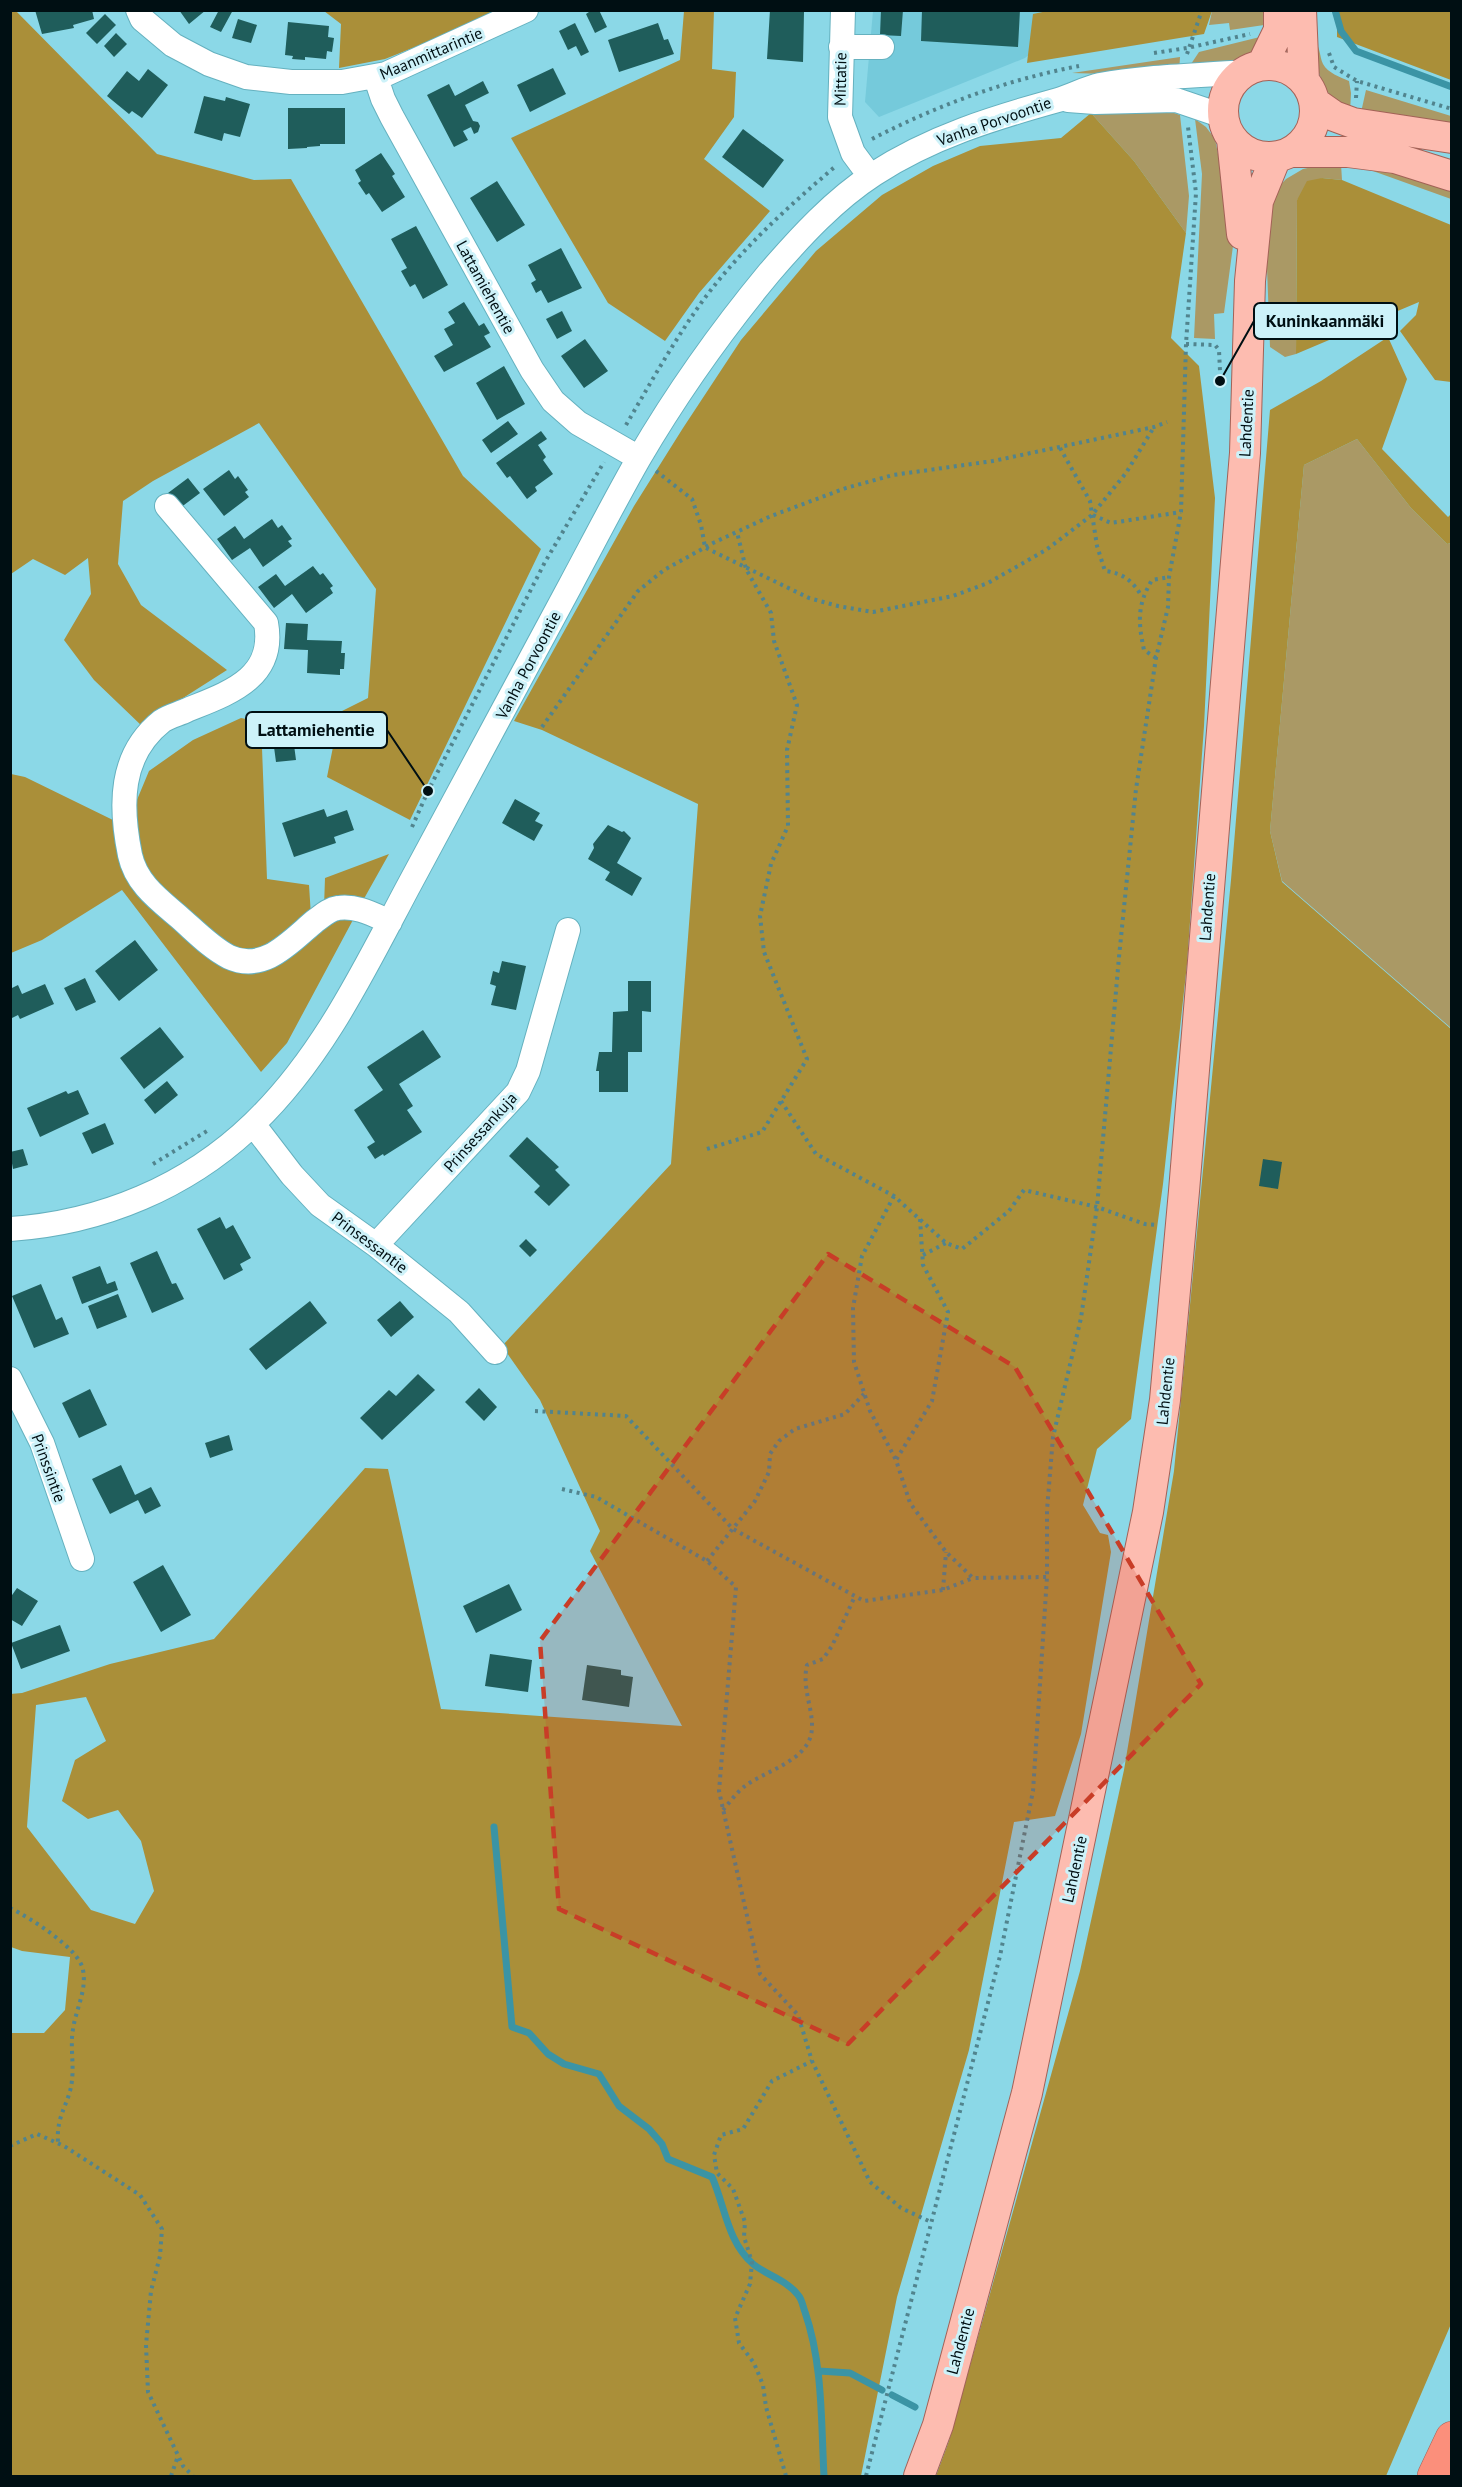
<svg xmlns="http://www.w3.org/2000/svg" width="1462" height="2487" font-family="'PT Sans',sans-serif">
<rect width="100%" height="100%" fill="#8bd8e7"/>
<path fill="#75cadb" d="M873 11H1082L1025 58 879 117 865 102Z"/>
<path fill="#aa9965" d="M1212 11H1270L1271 24 1230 30 1229 23 1209 25Z
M1264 36C1253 68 1219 63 1191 64L1199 52Z
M1313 41C1321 46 1319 56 1323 64 1328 73 1340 77 1349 81L1351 93 1350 113C1321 94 1318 74 1313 41Z
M1180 57 1179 72 1141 75 1072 73Z
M1366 90 1451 116V131L1360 117Z
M1162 109 1180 115 1189 196 1186 233 1134 161 1091 113Z
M1195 119 1206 127 1215 139 1232 225 1233 246 1224 313 1214 314 1215 339 1194 338 1202 174Z
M1326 164H1341L1342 180 1322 178 1297 200 1296 354 1285 357 1270 347 1265 216 1273 193 1286 179 1303 169Z
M1379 164 1451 188V199L1359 166Z
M1357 439 1411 508 1447 544 1451 543V1028L1282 881 1270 831 1304 465Z"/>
<path fill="#aa8f39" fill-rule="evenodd" d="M15 10 157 154 254 180 291 179 463 476 541 549 410 820 327 777 340 712 368 698 376 589 259 423 153 481 123 501 118 564 141 605 227 670 161 712 143 727 94 680 64 640 91 594 88 558 65 575 33 559 11 574 10 11Z
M1052 10H1212V11L1204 34 1027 63 1033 14Z
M324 11H505L385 59 339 68 341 24Z
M684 11H714L712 69 736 72 734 117 704 159 770 211 699 293 665 341 608 303 511 138 680 60Z
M1337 11H1451V80L1337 37Z
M1091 113 1134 161 1186 233 1171 338 1199 366 1215 498 1204 726 1187 964 1163 1184 1131 1419 1097 1449 1083 1505 1100 1533 1108 1535 1111 1552 1081 1734 1055 1816 1014 1822 969 2050 897 2297 861 2476H11V2033H44L65 2010 70 1957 22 1951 11 1947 10 1694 22 1693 110 1664 214 1639 365 1468 388 1469 441 1709 682 1726 590 1551 600 1531 540 1400 502 1346 671 1164 698 804 542 730 514 721 634 506 683 428 741 340 816 251 882 195 933 166 980 146 1061 138ZM86 1697 106 1741 75 1760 62 1801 88 1819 118 1810 141 1841 154 1891 135 1924 91 1910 27 1827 36 1705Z
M1322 178 1342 180 1451 225V382L1435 380 1400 331 1416 315 1419 302 1296 354 1297 200 1307 181Z
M1388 337 1407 379 1382 449 1448 517 1451 514V543L1447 544 1411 508 1357 439 1304 465 1270 831 1282 882 1451 1029V2324L1386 2476H936L949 2441 1080 1971 1124 1770 1174 1471 1231 880 1270 410 1321 381Z
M241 718 261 722 267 879 309 885 311 916 274 948 228 952 145 881 129 819 149 771 193 740Z
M11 774 25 777 115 821 134 883 218 962 260 972 337 913 354 918 287 1043 261 1072 122 890 42 940 11 953Z
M389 854 361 904 324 907 325 878Z"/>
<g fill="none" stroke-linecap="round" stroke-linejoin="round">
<path stroke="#3b94a5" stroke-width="7" d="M1335 10 1341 31 1356 51 1452 87
M494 1827 512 2027 529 2033 548 2054 564 2064 599 2074 619 2106 649 2129 662 2144 668 2159 712 2177C725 2206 727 2241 753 2264 766 2275 787 2280 798 2295 802 2299 803 2307 805 2312 823 2364 821 2422 824 2476
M819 2371 850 2373 882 2390
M892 2395 915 2407"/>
</g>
<path fill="#1f5d5b" d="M35 10H92L94 19 73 25 74 28 42 34Z
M179 10H206L189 24Z
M219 10H233L221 32 210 27Z
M592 10H599L607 27 595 33 586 14Z
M770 10 804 12 803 62 767 59Z
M881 10H903L901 36 880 35Z
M922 10H1020L1018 47 921 41Z
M105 14 116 25 97 44 86 33Z
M238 19 257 25 251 43 232 38Z
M288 22 329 26 328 37 334 38 332 52 327 51 326 59 305 57V60L292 59 293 56 285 55Z
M575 23 589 52 581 56 576 46 568 50 559 31Z
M658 23 664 40 668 39 674 54 619 72 608 40Z
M116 33 127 44 114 57 104 46Z
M553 68 566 94 530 112 517 85Z
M148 69 168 85 142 118 132 111 129 114 107 96 127 71 139 81Z
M483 81 489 93 465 105 473 121 478 122 480 126 478 132 474 134 471 127 463 131 468 140 454 147 427 95 449 84 455 96Z
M204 96 225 101 226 97 250 104 240 137 224 133 222 141 194 133Z
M288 108H345V144H320V146L307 147V148L288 149Z
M743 129 784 160 763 188 722 157Z
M381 153 395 174 392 176 405 197 382 212 369 193 366 195 358 183 361 181 355 170Z
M497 181 525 225 497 242 470 198Z
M416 226 448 285 423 299 415 284 410 287 401 271 407 268 391 239Z
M561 248 582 288 548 303 541 290 536 293 531 283 536 280 528 265Z
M464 302 479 326 484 323 490 333 484 336 491 347 444 372 434 356 453 345 444 329 455 323 448 312Z
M562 311 572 331 557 339 546 319Z
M585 339 608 371 584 388 561 356Z
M504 366 525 404 497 420 476 383Z
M508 421 518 434 491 453 482 440Z
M541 431 547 439 538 445 546 457 543 460 553 474 535 487 537 491 527 499 510 476 507 478 496 463Z
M229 470 235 479 238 476 248 490 245 492 249 497 224 516 203 489Z
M188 478 200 493 180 508 168 493Z
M272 519 278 528 282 525 292 539 288 541 292 546 263 567 250 548 232 560 217 539 235 526 244 539Z
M313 566 320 575 323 573 333 586 330 588 333 593 306 613 292 594 274 608 258 587 276 574 285 586Z
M286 623 308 624 307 640 342 641 341 653H345L344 669H340V675L307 673 308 650 284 649Z
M294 745 296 760 276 762 274 747Z
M515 799 540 813 535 821 543 825 534 841 502 823Z
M324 809 327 817 347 810 354 830 334 837 336 843 294 857 282 823Z
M608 825 622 832 624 831 631 838 617 863 642 878 632 896 605 880 610 872 588 859 594 848 593 844Z
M135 940 158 970 119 1001 95 971Z
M502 961 526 966 516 1010 491 1005 496 986 490 984 493 971 499 973Z
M85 978 96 1002 76 1011 64 988Z
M628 981H651V1012L642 1011V1052H628V1092H599V1071H596L599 1052H612L613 1012 628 1011Z
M45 984 54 1004 20 1019 18 1015 10 1019V989L18 985 22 994Z
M160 1027 184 1057 144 1089 120 1058Z
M423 1030 441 1057 399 1084 413 1106 407 1110 422 1132 384 1156 383 1154 375 1159 367 1147 375 1142 354 1110 383 1090 367 1067Z
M167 1081 178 1095 155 1114 144 1100Z
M78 1090 89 1114 40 1137 27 1108 66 1091 68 1094Z
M105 1123 114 1144 92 1154 82 1133Z
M527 1137 559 1167 555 1170 570 1185 549 1206 534 1192 540 1186 509 1156Z
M23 1149 28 1165 13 1169 10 1152Z
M1263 1159 1282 1162 1278 1189 1259 1186Z
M220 1217 226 1229 233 1225 251 1258 240 1264 243 1270 224 1280 197 1229Z
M526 1239 537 1250 530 1257 519 1246Z
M157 1251 172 1284 176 1283 184 1299 152 1313 130 1263Z
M100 1266 107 1284 115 1281 118 1290 82 1304 72 1277Z
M41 1284 56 1320 62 1317 69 1334 34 1348 12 1296Z
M118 1294 127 1317 97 1329 88 1306Z
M310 1301 327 1323 266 1370 249 1349Z
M400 1301 414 1317 391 1337 377 1320Z
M418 1374 435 1390 382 1440 360 1418 389 1390 396 1396Z
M479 1388 497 1407 484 1421 465 1402Z
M90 1389 107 1425 79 1438 62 1403Z
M229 1435 233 1450 210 1458 205 1443Z
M121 1465 135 1495 151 1487 161 1506 145 1514 138 1500 110 1514 92 1479Z
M163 1565 191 1615 161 1632 133 1582Z
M509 1584 522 1610 476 1633 463 1606Z
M17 1588 38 1601 22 1626 10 1619V1598Z
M60 1625 70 1651 21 1669 11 1643Z
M490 1654 532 1660 528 1692 485 1686Z
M587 1665 621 1670V1675L633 1677 629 1707 582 1700Z"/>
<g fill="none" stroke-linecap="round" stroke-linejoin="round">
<g stroke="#65b1bf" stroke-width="26">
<path id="minor" d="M138 10 142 19 173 45 209 64 246 77 291 82H342L386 74 526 10
M843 10 840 117 853 153 870 176
M841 47H882
M376 78 383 99 392 117 532 370 553 401 578 423 639 458
M1068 100 1095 102 1176 100 1223 116
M167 506 266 623C276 678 229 693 187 710 179 714 169 716 162 721 119 755 120 806 130 855 136 883 158 899 179 917 195 931 211 948 229 957 264 973 290 942 315 921 322 916 329 909 338 908 356 905 374 915 390 922
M253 1124 292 1175 320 1205 376 1245 459 1312 495 1352
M10 1229C101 1223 188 1187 254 1123 322 1058 364 970 407 889 462 788 516 687 570 586 593 543 615 500 639 458 677 393 721 331 769 273 800 237 834 200 874 174 931 137 993 118 1058 100 1072 96 1086 88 1100 85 1148 76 1197 76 1245 72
M376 1245 518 1092 528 1071 568 930
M10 1379 42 1443 82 1559"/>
</g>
<g stroke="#a36257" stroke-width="32">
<path id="major" d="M1301 10 1304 81
M1262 65 1279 30V10
M1223 111a46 46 0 1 1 92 0a46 46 0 1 1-92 0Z
M1314 102 1334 116 1353 123 1452 138
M1232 139 1242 234
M1291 152H1348L1395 158 1452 176
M919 2476 938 2425 1027 2093 1148 1512 1165 1400 1184 1191 1245 453 1250 281 1258 201 1276 157"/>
</g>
<g stroke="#a36257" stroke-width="34">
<path id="highway" d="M1434 2476 1452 2438"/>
</g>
<path stroke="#51848e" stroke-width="4" stroke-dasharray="3 4.5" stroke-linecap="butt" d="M1154 53 1187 48 1250 34
M1329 53 1334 67 1357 81 1452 109
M1187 54 1202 10
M1356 98 1357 81
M872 139C938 105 1006 80 1079 66
M1186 344 1215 345 1219 350 1220 371
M626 425C651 382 675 339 704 299 742 248 789 206 837 165
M1060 448 1090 501 1097 546 1105 571C1123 573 1133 581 1142 597
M656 471 692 499 701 525 705 547
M1093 515 1111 523 1181 512
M706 548 809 598 838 606 873 612 953 596 988 583 1046 550 1092 515 1126 473 1154 427
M1156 658 1144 650C1138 622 1137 605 1152 580L1169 577
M542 727 638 591 664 570 713 543 771 516 846 488 893 475 993 461 1154 427 1167 422
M412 827 428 791 545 562 604 462
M781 1101 816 1154 894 1196 946 1243 962 1249 1009 1211 1024 1190 1097 1207 1145 1224 1157 1225
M707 1149 762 1132 807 1059 764 952 760 916 771 864 788 826 787 750 797 705 774 641 771 613 746 569 737 532
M153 1164 207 1131
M894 1196 862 1256 853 1308 854 1362 870 1411 896 1460
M920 1219 923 1265 948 1312 932 1401 896 1460 910 1503 946 1552 973 1578 1047 1577
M923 1255 946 1243
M535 1411 626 1416 733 1529 864 1601 943 1590 973 1578
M562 1489 596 1497 707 1561 736 1587 719 1791 760 1974 798 2015 812 2061 870 2182 901 2208 931 2222
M707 1561 755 1501 769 1472 770 1454 779 1441 795 1429 845 1414 864 1394
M943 1590 946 1552
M723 1810C730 1802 737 1792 745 1786 765 1771 804 1762 811 1735 816 1714 801 1690 807 1665L823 1659 832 1646 855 1596
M10 1908C29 1917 80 1949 83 1970 87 1990 76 2009 73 2029 70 2046 74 2063 72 2080 70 2103 56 2114 58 2142L60 2144
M10 2146 37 2134 64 2146 140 2195 162 2229 160 2256 151 2291 146 2345 148 2392 183 2466 193 2476
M171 2476 178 2456
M786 2476 766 2407 763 2385 754 2363 739 2343 735 2318 750 2284 752 2262 744 2237 745 2222 733 2189 717 2173 714 2155 721 2135 743 2129 772 2081 812 2061
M866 2476 1000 1956 1033 1791 1047 1577V1510L1053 1437 1081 1318 1097 1207 1119 957 1136 789 1156 658 1168 607 1169 577 1181 512 1186 344 1196 193 1188 127"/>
<use href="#minor" stroke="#fff" stroke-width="24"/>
<use href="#major" stroke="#fdbcb0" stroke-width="30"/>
<use href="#highway" stroke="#fb8f7b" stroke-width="33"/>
</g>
<path fill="#c83d27" fill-opacity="0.2" stroke="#c83d27" stroke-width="4.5" stroke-dasharray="12 8" stroke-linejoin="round" d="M828 1254 1015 1367 1201 1684 848 2044 559 1909 540 1641Z"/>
<g text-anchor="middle" stroke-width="6" stroke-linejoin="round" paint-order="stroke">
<g font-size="16" fill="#000f13" stroke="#cdf2f9">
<text transform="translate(431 53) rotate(-23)" y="6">Maanmittarintie</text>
<text transform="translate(840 79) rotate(-89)" y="6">Mittatie</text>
<text transform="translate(994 121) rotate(-19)" y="6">Vanha Porvoontie</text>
<text transform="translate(486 287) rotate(61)" y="6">Lattamiehentie</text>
<text transform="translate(1246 423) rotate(-87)" y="6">Lahdentie</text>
<text transform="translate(528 665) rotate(-62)" y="6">Vanha Porvoontie</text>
<text transform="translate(1207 907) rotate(-86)" y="6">Lahdentie</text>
<text transform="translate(480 1132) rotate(-48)" y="6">Prinsessankuja</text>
<text transform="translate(370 1242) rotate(37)" y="6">Prinsessantie</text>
<text transform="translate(1165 1391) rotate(-84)" y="6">Lahdentie</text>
<text transform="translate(49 1468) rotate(70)" y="6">Prinssintie</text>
<text transform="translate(1074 1869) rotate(-78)" y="6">Lahdentie</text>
<text transform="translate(960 2341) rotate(-75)" y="6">Lahdentie</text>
</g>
</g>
<path fill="none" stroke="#000f13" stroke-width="2" d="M1220 381L1254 321M428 791L387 730"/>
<g fill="#000f13" stroke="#cdf2f9" stroke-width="2">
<circle cx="1220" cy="381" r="6"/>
<circle cx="428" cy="791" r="6"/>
</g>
<g fill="#cdf2f9" stroke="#000f13" stroke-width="2">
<rect x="1254" y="303" width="143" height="36" rx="6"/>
<rect x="246" y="712" width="141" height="36" rx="6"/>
</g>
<g font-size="18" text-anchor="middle" font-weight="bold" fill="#000f13">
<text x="1325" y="327">Kuninkaanmäki</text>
<text x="316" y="736">Lattamiehentie</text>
</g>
<rect width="1462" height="2487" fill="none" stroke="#000f13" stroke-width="24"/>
</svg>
